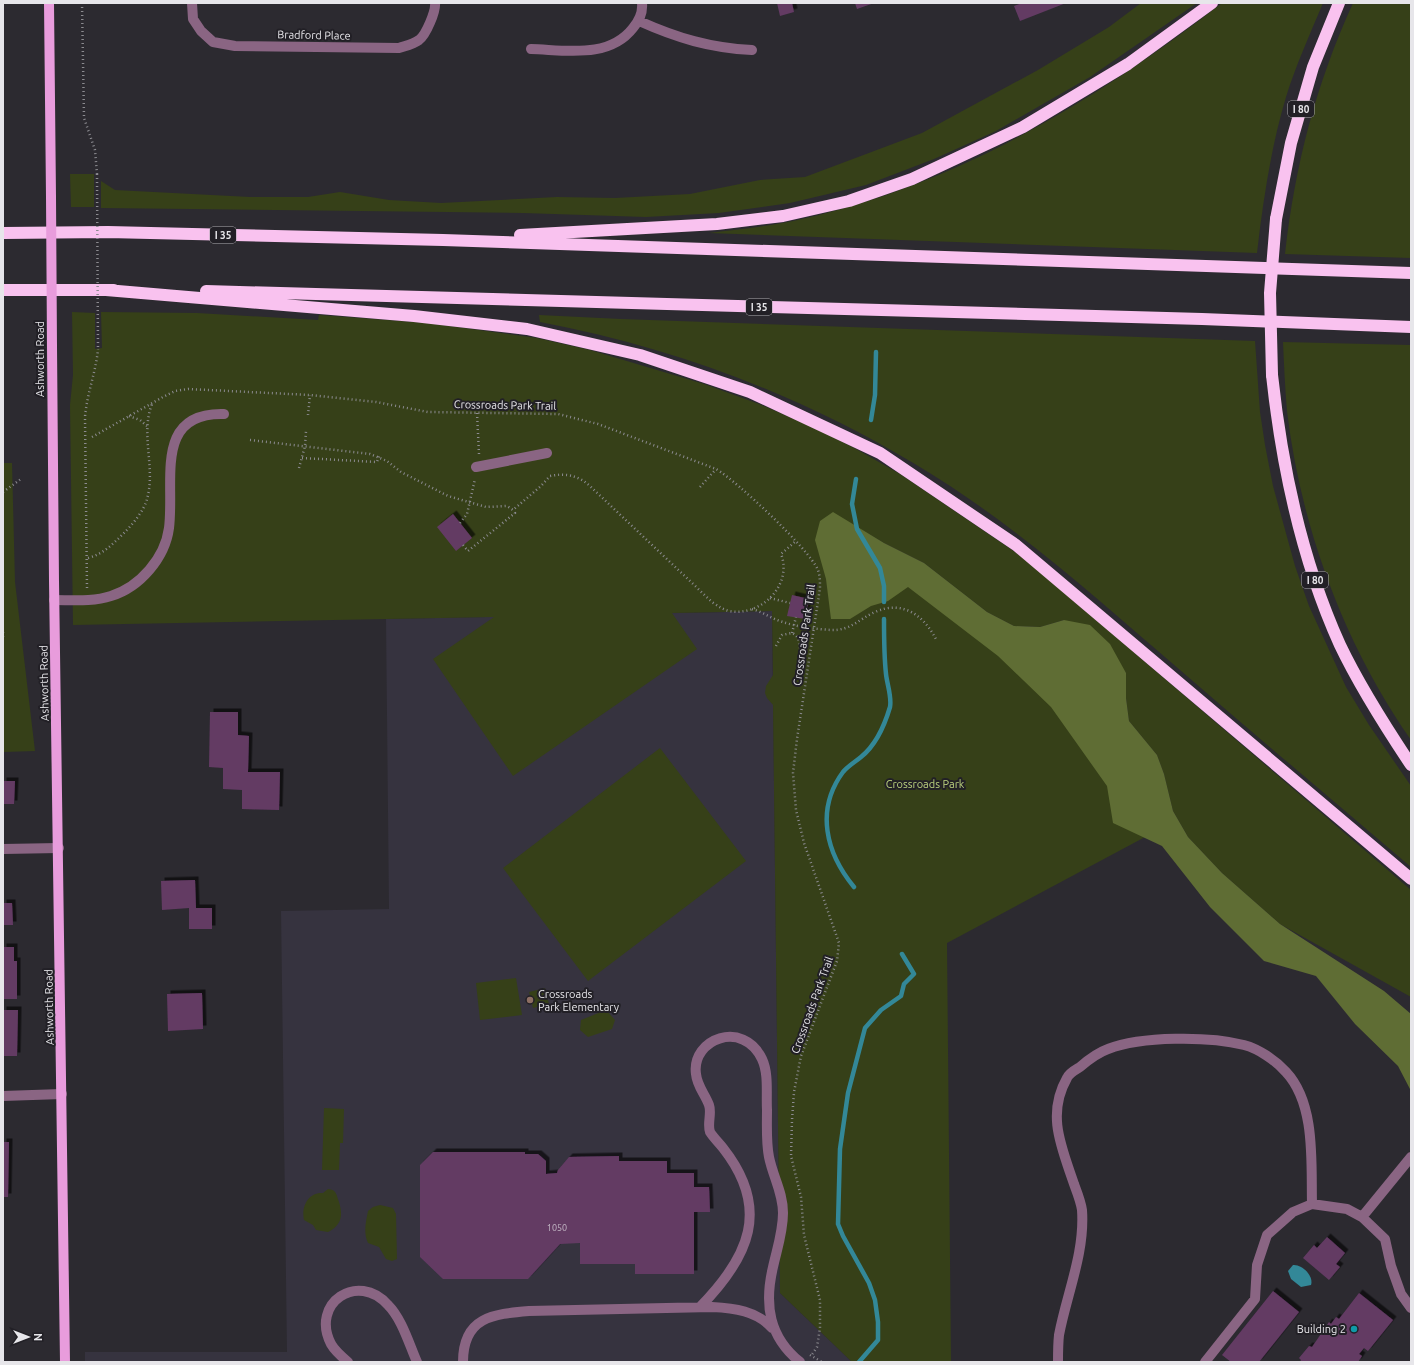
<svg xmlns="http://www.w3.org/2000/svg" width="1414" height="1365" font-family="Ubuntu,sans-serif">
<defs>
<filter id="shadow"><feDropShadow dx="3.5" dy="-3.5" stdDeviation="0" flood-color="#0009"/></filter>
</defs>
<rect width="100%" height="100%" fill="#2c2a30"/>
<path fill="#36333f" d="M772 611 780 1293 852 1362H85V1352H287L281 911 389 909 386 619Z"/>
<path fill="#364018" d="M1141 3H1197L1090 77 996 131 934 159 866 185 790 203 719 213 646 217 523 213 101 208V181L115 190 250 197H308L340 192 389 200 441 203 557 197 615 198 690 194 760 180 805 177 922 133 1038 70 1109 27Z
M1222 3H1323C1310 34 1296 65 1286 97 1271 147 1263 201 1257 253L709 233C740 229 772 226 802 219 958 184 1097 100 1222 3Z
M1353 3H1411V258L1285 254C1295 165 1316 84 1353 3Z
M70 174H94V207H71Z
M72 312 95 313V349L102 348 101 312 197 313 318 320 319 315 427 323 537 338 590 350 704 384 759 404 815 428 856 449 900 474 1024 558 1411 890V997L1280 924 1222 873 1188 837 1173 811 1164 774 1157 755 1129 721 1126 698V673L1064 620 1040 627 1014 626 987 612 924 563 884 543 833 513 820 522 924 584 1083 728 1160 829 947 943 951 1362H852L780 1293 773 705 767 698 765 693 766 686 773 675 772 611 672 613 697 649 513 776 433 659 494 617 73 625 70 405 73 375Z
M539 315 621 319 1255 341 1260 412 1265 445 1273 486 1295 566 1309 606 1346 687 1369 725 1411 786V867C1334 801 1256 736 1180 670 1095 597 1011 521 915 464 796 393 675 348 540 322Z
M1283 342 1411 345V740C1344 644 1301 528 1287 411 1285 388 1284 365 1283 342Z
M3 463H12L15 582 35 751 3 752Z
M660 748 746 861 588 981 503 868Z
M516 978 522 1015 480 1020 476 983Z
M545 988 549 1004 533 1008 529 992Z
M606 1010 615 1020 612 1029 588 1037 580 1030 581 1020Z
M324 1108 344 1109 343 1143H340L339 1170H322Z
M328 1189C337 1190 336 1194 339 1202 343 1215 342 1225 328 1232L316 1230 313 1225 304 1220C301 1207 308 1192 323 1193Z
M380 1205 393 1208 396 1214 397 1259 392 1261 386 1259 379 1247 368 1243C363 1232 366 1222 368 1211L373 1207Z"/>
<path fill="#5f6d34" d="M833 512 884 543 924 563 987 612 1014 626 1040 627 1064 620 1090 625 1110 644 1126 673V698L1129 721 1157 755 1164 774 1173 811 1188 837 1222 873 1280 924 1384 991 1411 1014V1091L1398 1066 1355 1024 1316 976 1264 961 1210 907 1162 846 1113 823 1107 786 1051 707 998 656 908 587 888 601 871 606 850 619H831L826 579 815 540 820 521Z"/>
<path fill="#338898" d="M1293 1265C1302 1264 1314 1276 1311 1285L1301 1287 1291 1279 1288 1271Z"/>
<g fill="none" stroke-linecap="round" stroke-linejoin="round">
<path stroke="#338898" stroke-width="4.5" d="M871 420 875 395 876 352
M856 479 852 504 857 529 880 568 884 586V602
M854 887C826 853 815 810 843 772 848 766 855 762 861 757 876 745 885 724 890 707 892 697 887 684 886 674 884 656 884 637 884 619
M859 1362 878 1340V1322L875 1300 869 1283 843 1236 838 1224 840 1149 848 1093 865 1028 881 1010 901 996 904 984 914 974 902 954"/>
</g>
<path fill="#633a64" filter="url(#shadow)" d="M777 3H792L794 12 780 16Z
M855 3H874L857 9Z
M1022 3H1066L1020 21 1014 6Z
M453 514 472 538 456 551 437 527Z
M792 595 809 599 805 619 787 616Z
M210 712H238V735L249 736 248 772H280L279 810 242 809V790L223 789V768L209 767Z
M3 781H15L14 804H3Z
M195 880 196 908H212V929H189V908L162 910 161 881Z
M3 903H12L13 925H3Z
M3 947H14V961H17V999H3Z
M202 993 203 1029 168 1031 167 994Z
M3 1010H18L17 1056H3Z
M3 1142H9L8 1197H3Z
M433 1152H525V1154H538L546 1161V1174L557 1173 558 1170 569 1157 619 1156V1161H667V1173H694V1187H709L710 1212H694V1274H635V1264H580V1243L560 1244 528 1279H443L420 1257V1165Z
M1327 1237 1345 1253 1336 1264 1340 1267 1329 1280 1303 1258 1314 1245 1317 1248Z
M1273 1291 1299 1312 1259 1362H1231L1222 1355Z
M1359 1293 1393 1320 1368 1351 1364 1348 1359 1354 1362 1356 1358 1362H1300L1301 1360 1299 1358 1309 1346 1312 1347 1329 1322 1331 1324 1336 1317 1339 1319Z"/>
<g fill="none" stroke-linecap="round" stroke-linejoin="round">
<path stroke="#8c8b90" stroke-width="2.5" stroke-dasharray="1 3" stroke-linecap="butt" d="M82 3 84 118 95 150 97 174
M477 413 479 454
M308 415 310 395
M129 416 140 420 147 426
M92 437 163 397 175 391 188 389 310 395 376 402 428 412 558 414 598 424 716 469C737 481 809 549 818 570 820 576 820 582 820 588L797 739 793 773 796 810 804 843 839 943 837 961 801 1056 794 1092 792 1120 791 1156 801 1197 804 1235 820 1300V1328L817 1347 811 1356
M250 440 370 454 387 461 401 472 448 496 486 507 507 506 513 510 541 486 550 476C565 473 578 475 590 486L712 602C718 606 722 609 729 611 761 617 793 585 781 554L796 541
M302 458 377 462 379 456
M299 468 305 446 306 431
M700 487 716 469
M3 492 21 479
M460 523 467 514 475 479
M463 545 468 551 515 513 513 510
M88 558C103 554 112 545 123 534 132 525 144 511 147 499 156 468 140 435 152 404
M87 588 85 417C87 393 96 372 98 349
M770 598 790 603
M752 609C763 612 772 619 783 622 797 627 816 629 831 630 850 631 859 619 875 612 904 599 925 617 937 641
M3 632V638
M792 633 796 617
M776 646 782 635 792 633C799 636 800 643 800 650
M810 1355 822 1362"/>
<path stroke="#8a6583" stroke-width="10" d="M192 3 193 19 201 31 213 42 235 46 399 48C405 46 414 44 419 40 426 35 436 11 435 3
M639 21C677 38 710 48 752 50
M531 49C566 50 609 59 633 28 639 21 643 13 642 3
M476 467 547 453
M54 600C72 600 93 602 111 596 140 587 165 558 169 528 175 481 153 412 224 414
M3 849 59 848
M3 1096 62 1094
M1362 1217 1411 1157
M700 1307C749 1257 771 1209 723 1148 719 1143 713 1137 710 1132 707 1124 712 1113 709 1105 705 1094 697 1086 696 1074 691 1039 743 1019 762 1059 769 1074 766 1094 767 1110 767 1125 766 1142 769 1157 773 1177 783 1192 783 1213 783 1232 777 1249 773 1267 764 1305 769 1337 800 1362
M348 1362C342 1357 335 1351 331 1344 310 1303 358 1271 388 1305 402 1319 409 1344 417 1362
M463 1362C463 1317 493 1314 529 1311L712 1307C734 1308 757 1311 772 1328
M1058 1362C1058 1353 1058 1344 1059 1335 1067 1293 1085 1253 1082 1210 1081 1202 1077 1192 1074 1184 1062 1148 1046 1115 1067 1078 1069 1073 1075 1070 1080 1067 1088 1060 1097 1053 1108 1049 1141 1036 1209 1036 1244 1045 1259 1049 1275 1060 1286 1072 1316 1104 1311 1163 1312 1204
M1205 1362 1255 1299 1257 1265 1267 1235 1293 1212 1312 1204 1347 1209 1362 1217 1385 1239 1391 1266 1401 1294 1411 1308"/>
<path stroke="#e89cdc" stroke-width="10" d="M49 3 51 197
M52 346 54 581 65 1362"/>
<path stroke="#f9c2ef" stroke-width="12" d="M1276 219 1291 143 1313 67 1339 3
M3 233 108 232 443 240 1411 273
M520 235 717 224 783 216 849 201 912 179 1023 127 1128 64 1212 3
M3 290H114
M106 290 414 316 527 329 640 355 750 392 880 453 1016 545 1411 879
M206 291 1202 319 1411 327
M1272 375C1282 468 1301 559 1340 645 1360 687 1385 726 1411 765"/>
<path stroke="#8c8b90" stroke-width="2.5" stroke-dasharray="1 3" stroke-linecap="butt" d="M97 174 98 349"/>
<path stroke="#e89cdc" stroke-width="10" d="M51 197 52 346"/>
<path stroke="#f9c2ef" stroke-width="12" d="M1272 375 1270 293 1276 219"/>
</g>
<circle fill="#8d6e63" stroke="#222026" stroke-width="1.5" cx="530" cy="1000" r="4"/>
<circle fill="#0f9aa8" stroke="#222026" stroke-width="1.5" cx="1354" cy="1329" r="4"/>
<g text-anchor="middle" stroke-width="4" stroke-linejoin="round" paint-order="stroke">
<g font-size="9" fill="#c6bbc8">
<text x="557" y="1231">1050</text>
</g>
<g fill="#222026" stroke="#acabaf" stroke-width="1">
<rect x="1288" y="101" width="26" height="16" rx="3"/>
<rect x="210" y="227" width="26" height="16" rx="3"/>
<rect x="746" y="299" width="26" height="16" rx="3"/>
<rect x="1302" y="572" width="26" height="16" rx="3"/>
</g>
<g font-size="10" font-weight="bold" fill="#e7e6ea">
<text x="1301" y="113">I 80</text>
<text x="223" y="239">I 35</text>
<text x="759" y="311">I 35</text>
<text x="1315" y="584">I 80</text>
</g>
<g font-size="11" fill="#e7e6ea" stroke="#222026">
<text transform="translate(314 35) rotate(1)" y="4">Bradford Place</text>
<text transform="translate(40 359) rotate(-90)" y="4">Ashworth Road</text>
<text transform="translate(505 405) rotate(1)" y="4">Crossroads Park Trail</text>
<text transform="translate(804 635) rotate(-82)" y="4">Crossroads Park Trail</text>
<text transform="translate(44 683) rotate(-91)" y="4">Ashworth Road</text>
<text transform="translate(812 1005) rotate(-70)" y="4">Crossroads Park Trail</text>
<text transform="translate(49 1007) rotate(-91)" y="4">Ashworth Road</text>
</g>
<g font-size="11" fill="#bdd47f" stroke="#222026">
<text x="925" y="788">Crossroads Park</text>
</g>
<g font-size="11" fill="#e7e6ea" stroke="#222026" text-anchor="start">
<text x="538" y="998">Crossroads<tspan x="538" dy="13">Park Elementary</tspan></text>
<text x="1346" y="1333" text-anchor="end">Building 2</text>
</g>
</g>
<rect width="1414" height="1365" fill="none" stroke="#e7e6ea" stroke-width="8"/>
<g transform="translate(28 1337) rotate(90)" stroke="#222026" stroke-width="3" paint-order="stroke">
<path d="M0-3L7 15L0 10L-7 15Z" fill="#e7e6ea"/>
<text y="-6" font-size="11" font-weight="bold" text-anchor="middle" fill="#e7e6ea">N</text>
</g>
</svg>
